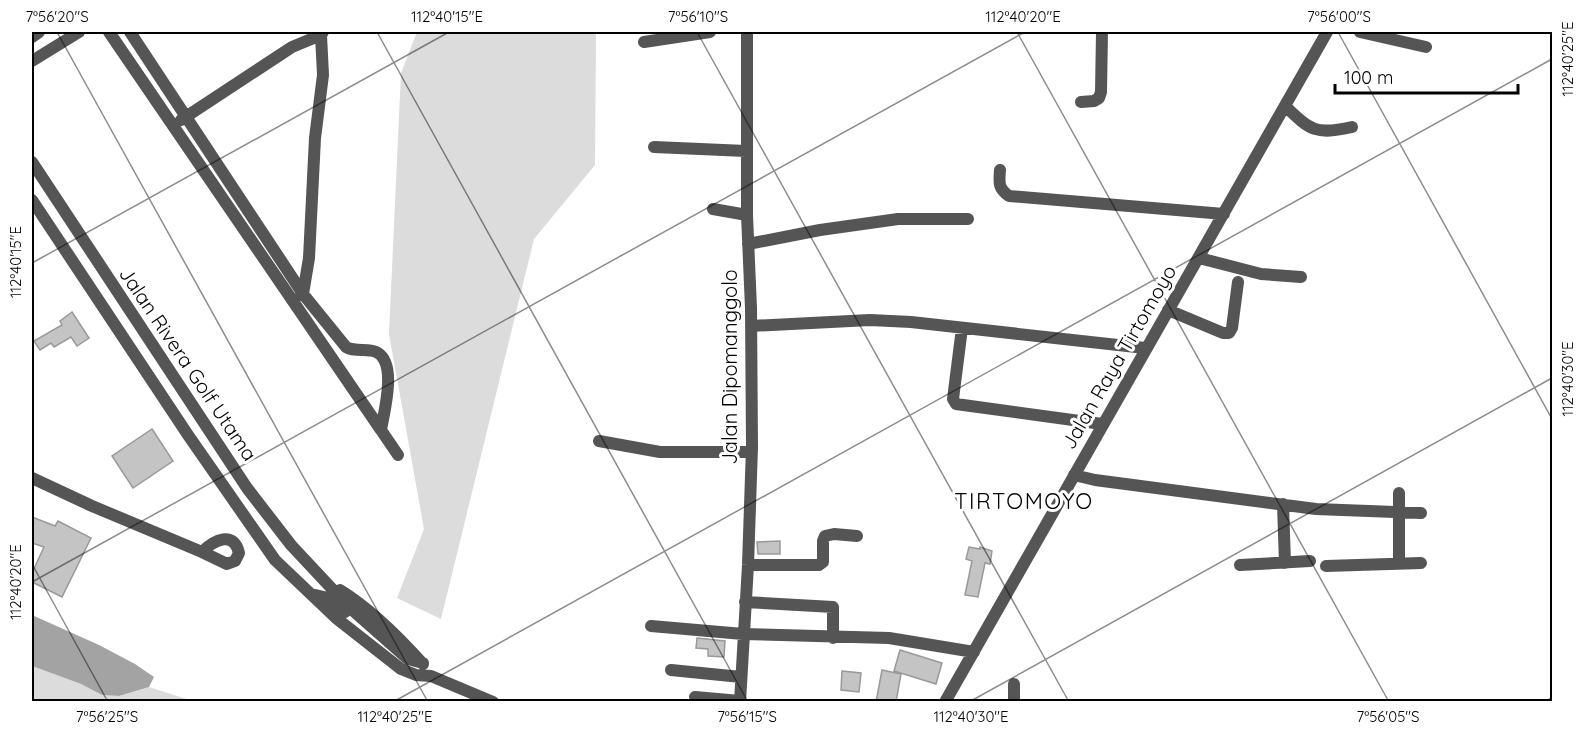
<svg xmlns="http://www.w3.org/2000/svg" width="1584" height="733" font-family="Quicksand,sans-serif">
<rect width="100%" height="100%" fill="#fff"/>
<path fill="#dcdcdc" d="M417 32H596L595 165 534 239 441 619 397 598 424 529 389 334 401 73Z
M32 666 81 684 102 695 119 696 149 687 193 701H32Z"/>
<path fill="#a3a3a3" d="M32 615 99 645 135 664 154 677 149 687 119 696 102 695 81 684 32 666Z"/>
<path fill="#c4c4c4" stroke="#999" stroke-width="1.5" d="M72 312 89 338 77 346 71 337 54 347 51 343 40 350 34 341 62 325 60 321Z
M152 429 173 461 133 488 112 456Z
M32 517 55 526 58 521 91 538 62 597 32 582V573L44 547 32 543Z
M780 541V554H758L757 542Z
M969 547 980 549V547L992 551 990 564 985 563 978 597 965 595 972 561 966 559Z
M697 638 725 641 724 657 708 656V649L696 648Z
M900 650 942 663 936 684 894 671Z
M882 670 901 674 896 702H876Z
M842 671 861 673 859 692 841 690Z"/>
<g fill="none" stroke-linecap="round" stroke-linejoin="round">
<path stroke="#555" stroke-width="12" d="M109 32 381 430
M130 32 303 294 346 347C356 353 369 347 378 353 397 365 384 412 381 430L398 455
M1360 32 1426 47
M32 37 39 32
M644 42 710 32
M32 61 79 32
M1081 102 1094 101 1099 98 1101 92 1102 32
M1285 106C1311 131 1316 135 1352 127
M181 120 292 47 321 35
M654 147 746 151
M32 162 247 488 291 545 349 607 408 659 423 663
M1000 170C999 183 998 188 1009 196L1224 214
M32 200 188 435 275 560 336 618 401 669 416 675 431 676 493 702
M713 209 747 215
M748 244 820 230 898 219H968
M1199 258 1261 274 1301 277
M301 295 303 294 309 258 315 138 323 75 321 35 323 32
M1168 310 1223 333H1229L1232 328 1238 282
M751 326 870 320 911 322 1145 348
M962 328 953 399 956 404 1102 424
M599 441 660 452H751
M1074 475 1095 480 1316 509 1421 513
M32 478 92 506 202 552 227 564 235 561 239 553C234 530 214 540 202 552
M1399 493V563
M1283 504 1285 563
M748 565H819L823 562V541L825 536 834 534 857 536
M1240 565 1310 561
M1326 566 1421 563
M340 590C371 609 398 636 423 664
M311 594 328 598 345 612
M745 602 833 607V638
M651 626 743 634 889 638 974 652
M671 670 741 677
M695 697 740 701
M740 702 748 565 752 447 751 308 747 215V32
M945 702C1071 477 1200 255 1327 32
M1014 702V684"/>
</g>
<path fill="none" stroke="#000" stroke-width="1.5" stroke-opacity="0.45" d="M57 32 428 702M377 32 748 702M697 32 1069 702M1017 32 1389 702M1338 32 1552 419M32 263 449 32M32 564 108 702M32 582 1025 32M393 702 1552 59M969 702 1552 378M1545 702 1552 697"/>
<g text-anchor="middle" stroke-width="6" stroke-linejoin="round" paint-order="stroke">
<g font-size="20" fill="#000" stroke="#fff">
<text transform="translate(1119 357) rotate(-60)" y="7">Jalan Raya Tirtomoyo</text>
<text transform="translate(188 364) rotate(56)" y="7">Jalan Rivera Golf Utama</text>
<text transform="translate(730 367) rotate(-90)" y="7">Jalan Dipomanggolo</text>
</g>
<g font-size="22" letter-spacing="1.5" fill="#000" stroke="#fff">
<text x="1024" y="509">TIRTOMOYO</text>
</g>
</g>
<rect width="1584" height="733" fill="none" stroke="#ffffff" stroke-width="66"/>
<path d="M1335 84v9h183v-9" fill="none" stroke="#000000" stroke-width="3"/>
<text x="1344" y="84" font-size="18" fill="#000000" stroke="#ffffff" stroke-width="4.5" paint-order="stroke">100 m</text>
<rect x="33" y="33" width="1518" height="667" fill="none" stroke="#000" stroke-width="2"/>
<g font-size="15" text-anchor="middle" fill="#000">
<text x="57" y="22">7°56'20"S</text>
<text x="447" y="22">112°40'15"E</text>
<text x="698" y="22">7°56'10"S</text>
<text x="1023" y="22">112°40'20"E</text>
<text x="1339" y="22">7°56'00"S</text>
<text transform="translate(1568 59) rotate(-90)" y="5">112°40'25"E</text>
<text transform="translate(16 262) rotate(-90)" y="5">112°40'15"E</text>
<text transform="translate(1568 379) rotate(-90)" y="5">112°40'30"E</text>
<text transform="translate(16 582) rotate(-90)" y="5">112°40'20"E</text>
<text x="107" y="722">7°56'25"S</text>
<text x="395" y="722">112°40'25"E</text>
<text x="747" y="722">7°56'15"S</text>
<text x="971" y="722">112°40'30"E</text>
<text x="1388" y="722">7°56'05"S</text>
</g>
</svg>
